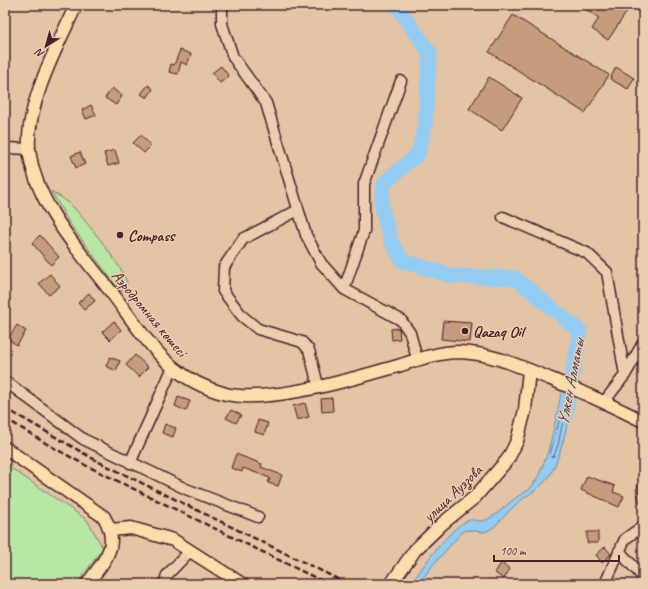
<svg xmlns="http://www.w3.org/2000/svg" width="648" height="589" font-family="Caveat,sans-serif">
<rect width="100%" height="100%" fill="#e3c4a4"/>
<filter id="ink" filterUnits="userSpaceOnUse"><feTurbulence type="fractalNoise" baseFrequency=".025" numOctaves="2"/><feDisplacementMap in="SourceGraphic" scale="8" xChannelSelector="R" yChannelSelector="G"/><feConvolveMatrix kernelMatrix="1 2 1 2 8 2 1 2 1" color-interpolation-filters="sRGB"/></filter>
<g filter="url(#ink)">
<path fill="#b7e6a5" stroke="#808268" d="M51 191C59 196 68 201 74 208 86 221 125 269 127 284L121 292 70 224Z
M5 464 87 520 103 548 77 584H5Z"/>
<path fill="#94cdf3" stroke="#7687a3" d="M561 394 573 397C568 420 561 461 547 479 538 491 524 496 514 506 505 514 498 526 487 531 479 534 473 528 463 531L431 567 419 584H411C423 567 447 531 465 522 471 518 476 521 482 521 495 519 507 503 517 497 521 494 526 492 530 489 548 467 555 422 561 394Z"/>
<g fill="none" stroke-linecap="round" stroke-linejoin="round">
<path stroke="#68657b" stroke-width="1" d="M563 414 564 416 558 445 554 456 551 457 550 454 561 415Z"/>
<path stroke="#94cdf3" stroke-width="15" d="M396 5 430 53 425 124 418 154 384 183 381 204 391 241 403 261 452 276 515 278 580 331 565 416"/>
</g>
<path fill="#c59c7c" stroke="#4a1f2b" d="M579 5H619L628 10 608 40 592 29 599 18Z
M513 15 609 75 585 113 489 52Z
M180 50 191 54 187 65 181 62 178 74 169 72 171 64 174 65Z
M221 66 229 76 220 83 212 73Z
M616 67 634 78 628 89 610 79Z
M489 77 522 98 502 130 469 109Z
M148 85 153 89 147 98 141 94Z
M112 88 122 96 116 105 105 98Z
M91 105 96 115 86 119 82 110Z
M141 135 151 146 144 153 133 143Z
M115 150 119 163 108 166 104 153Z
M80 152 85 164 76 168 71 156Z
M40 235 59 257 51 265 32 243Z
M50 274 60 286 49 295 39 283Z
M89 293 95 301 84 310 78 303Z
M114 321 121 330 110 340 102 332Z
M443 321 472 323 470 342 441 339Z
M17 325 26 331 17 345 8 339Z
M399 328 400 339 392 340 391 329Z
M135 355 148 367 139 377 126 365Z
M110 357 120 361 116 371 106 366Z
M178 397 190 401 186 411 175 406Z
M332 398 333 411 322 412 321 399Z
M305 403 309 417 297 420 293 406Z
M231 410 241 415 236 423 226 418Z
M258 420 268 423 264 435 255 432Z
M165 424 176 428 173 437 162 433Z
M236 454 262 464 261 467 282 475 278 486 268 483 270 478 243 468 242 472 231 468Z
M643 474V506H641L636 490Z
M587 476 615 486 613 492 624 496 619 507 581 490Z
M587 532H598V543H587Z
M605 547 611 554 602 563 596 555Z
M501 563 510 569 504 579 495 573Z"/>
<g fill="none" stroke-linecap="round" stroke-linejoin="round">
<g stroke="#4a1f2b" stroke-width="13">
<path id="minor" d="M222 5V24L233 57 266 103 306 235 321 263 344 289 401 320 410 333 417 359
M5 148 29 149
M298 210 243 239 224 267 223 291 242 316 258 329 302 342 309 350 318 385
M503 217 587 253 607 272 625 375
M344 289 364 231V184L401 81
M5 381 83 439 186 489 258 517
M604 402 625 375 643 343
M130 463 173 367
M619 551 643 577
M164 584 167 575 190 551
M605 584 625 539 643 526"/>
</g>
<g stroke="#4a1f2b" stroke-width="15">
<path id="major" d="M76 5C58 45 26 103 29 148 34 204 82 254 115 297 133 321 150 348 173 367 188 380 207 389 226 394 271 404 356 378 401 365 419 359 440 352 459 352 492 353 521 367 551 379 582 392 613 406 643 421
M5 448 104 517C121 546 104 561 87 584
M111 530 131 528 173 540 242 584
M391 584 415 550 443 523 475 497 508 459 517 441 525 410 529 370"/>
</g>
<use href="#minor" stroke="#e9ceb0" stroke-width="10"/>
<use href="#major" stroke="#faddab" stroke-width="12"/>
<path stroke="#4a1f2b" stroke-width="2.5" stroke-dasharray="6 3" stroke-linecap="butt" d="M5 408 99 462 348 584
M5 418 47 444 85 465 328 584"/>
</g>
</g>
<g fill="#4a1f2b" stroke="#e9ceb0" stroke-width="1.5">
<circle cx="120" cy="235" r="4"/>
<circle cx="465" cy="331" r="4"/>
</g>
<g text-anchor="middle" stroke-width="3" stroke-linejoin="round" paint-order="stroke">
<g font-size="16" font-weight="bold" fill="#4a1f2b" stroke="#e9ceb0" text-anchor="start">
<text x="128" y="241">Compass</text>
<text x="473" y="337">Qazaq Oil</text>
</g>
<g font-size="16" fill="#4a1f2b" stroke="#e9ceb0">
<text transform="translate(150 313) rotate(50)" y="6">Аэродромная көшесі</text>
<text transform="translate(452 493) rotate(-44)" y="6">улица Ауэзова</text>
</g>
<g font-size="17" font-style="italic" fill="#553949" stroke="#e9ceb0">
<text transform="translate(570 382) rotate(-79)" y="6">Үлкен Алматы</text>
</g>
</g>
<rect width="648" height="589" fill="none" stroke="#e9ceb0" stroke-width="20"/>
<rect x="10" y="10" width="628" height="569" fill="none" stroke="#4a1f2b" stroke-width="1.5" filter="url(#ink)"/>
<g transform="translate(46 46) rotate(217)" stroke="#e9ceb0" stroke-width="3" paint-order="stroke">
<path d="M0-3L7 15L0 10L-7 15Z" fill="#4a1f2b"/>
<text y="-6" font-size="11" font-weight="bold" text-anchor="middle" fill="#4a1f2b">N</text>
</g>
<path d="M494 555v6h125v-6" fill="none" stroke="#4a1f2b" stroke-width="2"/>
<text x="500" y="555" font-size="12" fill="#4a1f2b" stroke="#e9ceb0" stroke-width="3" paint-order="stroke">100 m</text>
</svg>
